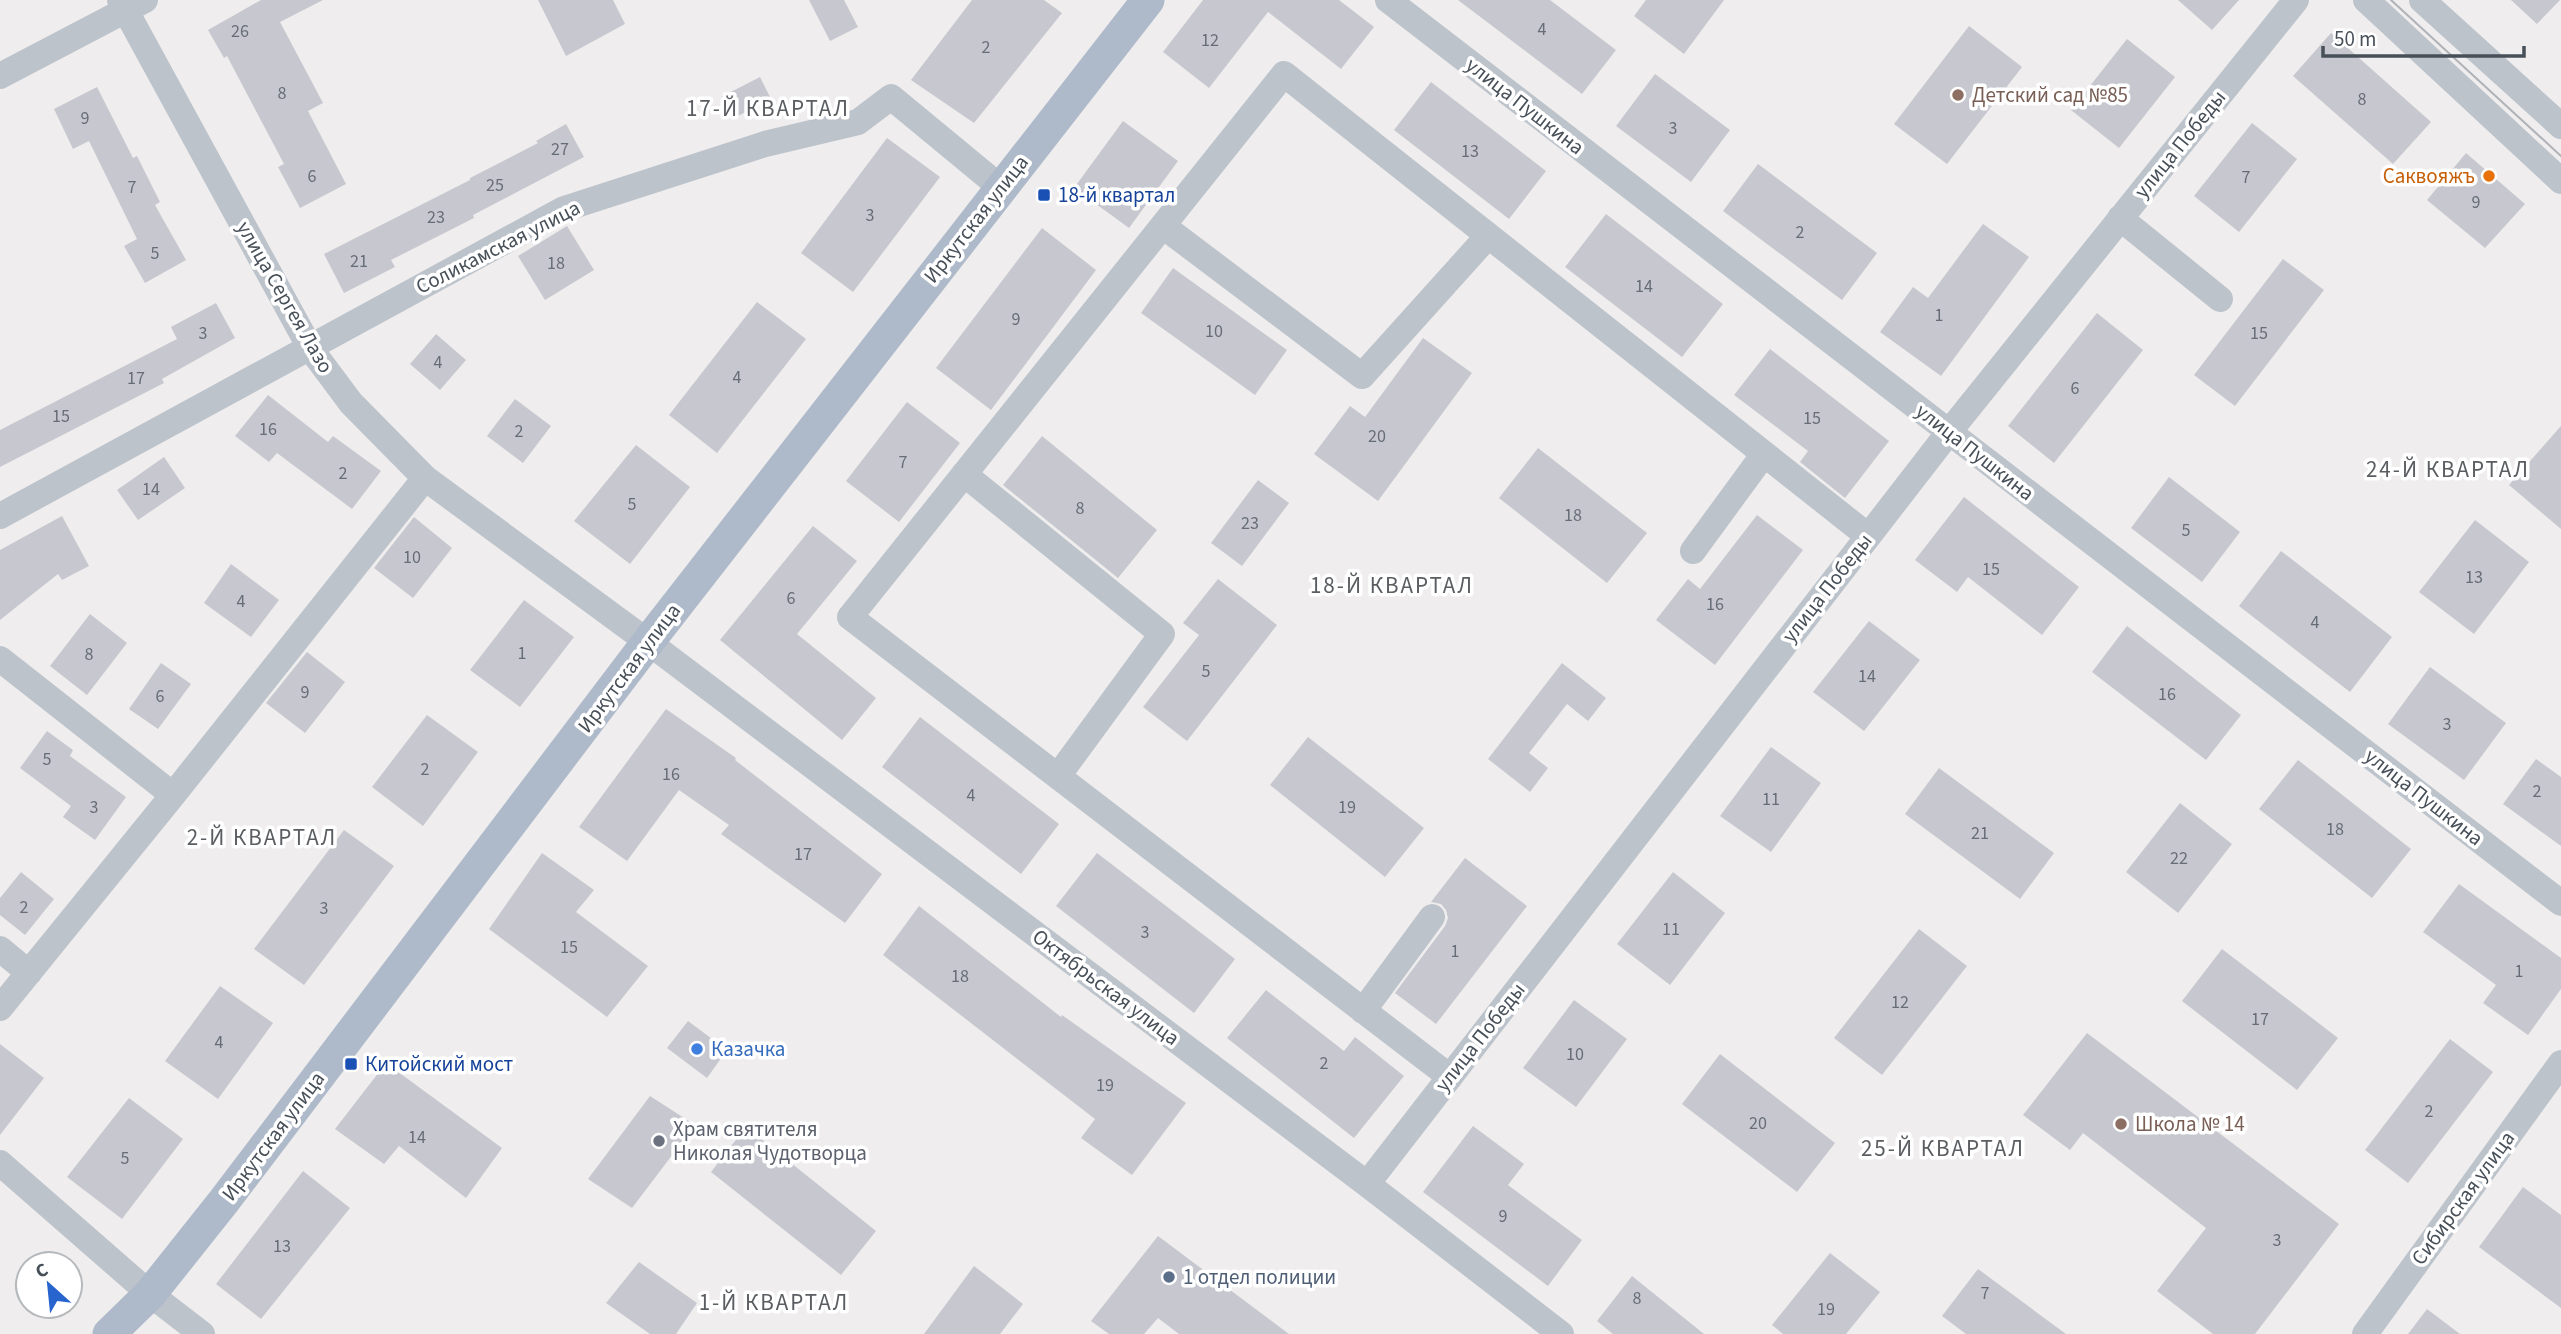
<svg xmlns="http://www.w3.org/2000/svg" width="2561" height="1334" font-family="'Source Sans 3',sans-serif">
<rect width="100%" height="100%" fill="#efeded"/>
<path fill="#c7c8cf" d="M261 0H323L280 22 323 103 308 111 346 184 300 208 278 167 284 164 227 56 224 58 208 30Z
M538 0H613L625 24 566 56Z
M809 0H844L858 27 830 41Z
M972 0H1044L1062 13 974 123 911 80Z
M1203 0H1339L1374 27 1341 69 1268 12 1209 88 1163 52Z
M1458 0H1550L1616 50 1582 94Z
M1646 0H1724L1684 54 1634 16Z
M2178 0H2239L2212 30Z
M2511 0H2560L2537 24Z
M1969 26 2022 67 1947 164 1894 124Z
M2331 33 2431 122 2393 164 2293 76Z
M2127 39 2175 77 2119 148 2071 110Z
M1655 74 1730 130 1691 182 1616 126Z
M760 77 771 99 734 118 721 97Z
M1431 82 1546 171 1509 219 1394 130Z
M97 87 133 158 137 156 160 202 155 205 186 260 145 283 124 246 137 239 89 141 73 149 54 109Z
M1123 121 1178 161 1129 228 1074 188Z
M2252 123 2297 159 2239 232 2194 196Z
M566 124 584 157 473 215 474 218 391 260 395 267 344 293 324 254 470 180V178L538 143 536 141Z
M887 138 940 177 853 292 801 253Z
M2466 153 2525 204 2485 248 2427 200Z
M1758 164 1877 253 1842 300 1723 211Z
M1606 214 1723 304 1682 357 1565 267Z
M1983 224 2029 257 1941 376 1880 332 1913 287 1928 298Z
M567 226 594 270 545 300 518 256Z
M1042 228 1096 270 991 410 936 368Z
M2283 259 2324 290 2235 406 2194 375Z
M1173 268 1287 350 1255 395 1141 313Z
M757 302 806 339 717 453 669 415Z
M216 303 235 338 162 379 164 383 0 467V430L177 339 171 327Z
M2097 313 2143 350 2054 463 2008 426Z
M436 334 466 360 440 390 410 364Z
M1423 338 1472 373 1378 501 1314 454 1350 406 1365 417Z
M1770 349 1889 441 1845 498 1800 462 1808 451 1734 395Z
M268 395 328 442 333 436 381 471 352 509 277 453 269 462 235 436Z
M515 399 551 426 523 463 487 436Z
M907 402 960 443 899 522 846 481Z
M2561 426V529L2509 485Z
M1042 436 1157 530 1118 578 1003 485Z
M636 445 690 487 630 564 574 521Z
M1538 448 1647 533 1607 583 1499 498Z
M164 457 185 488 138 520 117 490Z
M2169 477 2240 532 2202 582 2131 528Z
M1258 480 1289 503 1242 566 1211 543Z
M1964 497 2079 587 2042 635 1968 577 1957 592 1915 560Z
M1757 515 1803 550 1715 665 1656 620 1688 579 1700 589Z
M62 516 89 566 62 580 58 574 0 620V550Z
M414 517 452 548 413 598 374 568Z
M2475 520 2529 562 2474 634 2419 592Z
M813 526 857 561 797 634 876 698 842 740 720 640Z
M2281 551 2392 637 2350 692 2239 606Z
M231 564 279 600 251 637 204 603Z
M1218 579 1277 625 1187 741 1143 707 1199 635 1183 623Z
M524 600 574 637 520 707 470 670Z
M90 614 127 643 87 695 50 666Z
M1869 621 1920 660 1864 731 1813 692Z
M2127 626 2241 715 2206 760 2092 672Z
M307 652 345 682 305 733 266 703Z
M161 663 191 684 158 729 129 709Z
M1562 663 1606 698 1588 721 1567 704 1529 753 1548 768 1530 792 1488 759Z
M2430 667 2506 723 2464 780 2388 724Z
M666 709 736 758 735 760 882 874 845 923 721 834 729 825 679 790 627 861 579 827Z
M427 715 478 752 423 826 372 787Z
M920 717 1059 824 1021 874 882 767Z
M47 731 73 750 70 756 126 797 95 840 63 817 71 806 20 768Z
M1308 737 1424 828 1385 877 1270 785Z
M1771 747 1821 783 1771 852 1720 816Z
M2536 759 2561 777V846L2503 804Z
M2298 760 2411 849 2372 898 2259 809Z
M1939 768 2054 853 2020 899 1905 814Z
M2180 803 2232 844 2178 913 2126 872Z
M344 830 394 866 304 985 254 949Z
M542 853 594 890 576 912 648 966 607 1017 489 929Z
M1097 853 1235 959 1194 1013 1056 906Z
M1465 858 1527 906 1436 1024 1395 993 1445 926 1448 918 1446 910 1441 904 1431 902Z
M21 872 54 899 25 935 0 915V898Z
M1673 872 1725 913 1670 985 1617 944Z
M2459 884 2561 958V989L2528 1035 2483 1003 2496 985 2423 932Z
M919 906 1061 1017 1062 1015 1186 1103 1132 1175 1081 1138 1095 1119 883 955Z
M1919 929 1967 966 1882 1075 1834 1038Z
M2222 949 2338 1038 2297 1090 2182 1001Z
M220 986 273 1023 218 1099 165 1061Z
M1266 990 1344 1051 1355 1037 1404 1076 1354 1138 1227 1038Z
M1574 1000 1627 1039 1576 1107 1523 1068Z
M688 1021 727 1050 707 1078 667 1048Z
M2087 1033 2339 1224 2255 1334H2213L2157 1291 2206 1228 2083 1133 2070 1150 2023 1115Z
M2450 1039 2493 1072 2408 1183 2365 1150Z
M0 1044 44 1078 0 1135Z
M1720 1054 1835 1143 1797 1192 1682 1104Z
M386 1063 502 1148 466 1198 399 1146 384 1164 335 1129Z
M650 1096 695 1125 632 1208 588 1179Z
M129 1098 183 1139 122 1219 67 1177Z
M1473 1126 1524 1164 1508 1185 1582 1240 1548 1286 1423 1192Z
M746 1127 876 1231 841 1275 711 1172Z
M303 1171 350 1208 261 1319 216 1284Z
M2523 1187 2561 1215V1308L2479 1247Z
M1158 1236 1289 1334H1179L1158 1318 1144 1334H1109L1091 1321Z
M1830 1253 1880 1292 1846 1334H1783L1772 1325Z
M639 1262 697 1303 676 1334H650L606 1303Z
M974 1266 1023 1304 1000 1334H924Z
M1978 1269 2066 1334H1966L1942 1316Z
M1632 1276 1704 1334H1613L1597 1321Z
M2427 1309 2460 1334H2408Z"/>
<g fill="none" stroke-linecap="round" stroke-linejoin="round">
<path stroke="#bcc3cb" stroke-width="26" d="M120 0 310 348 351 403 425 478 648 642 1367 1184 1561 1334
M1388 0 2561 903
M2366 0 2561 181
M2422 0 2561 126
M0 76 145 0
M2120 218 2220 299
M1163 226 1362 376 1488 236
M964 474 1162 634 1058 776
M0 516 564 209 765 144 858 122 891 97 1000 187
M1693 551 1764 454
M0 659 173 795
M0 949 29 973
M0 1008 173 795 425 478
M1363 1011 1432 917
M1450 1077 850 617 1284 74 1868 536
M0 1163 150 1294 202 1334
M1367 1184 1949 432 2296 0
M2365 1334 2561 1063"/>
<path stroke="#aebaca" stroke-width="33" d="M109 1334 150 1294 224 1201 648 642 1148 0"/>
<path stroke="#afb2b7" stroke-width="2" d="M2391 0 2561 156"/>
</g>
<g fill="#8d6e63" stroke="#fff" stroke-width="2.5">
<circle cx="1958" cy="95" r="7"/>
<circle cx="2121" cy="1124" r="7"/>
</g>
<circle fill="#e8710a" stroke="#fff" stroke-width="2.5" cx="2489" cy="176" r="7"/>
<g fill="#1a4fb4" stroke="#fff" stroke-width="2.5">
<rect x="1037" y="188" width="14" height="14" rx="3.5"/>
<rect x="344" y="1057" width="14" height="14" rx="3.5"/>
</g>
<circle fill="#3f7fe0" stroke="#fff" stroke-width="2.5" cx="697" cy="1049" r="7"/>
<circle fill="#6b7280" stroke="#fff" stroke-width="2.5" cx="659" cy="1141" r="7"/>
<circle fill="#5c6f8a" stroke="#fff" stroke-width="2.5" cx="1169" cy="1277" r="7"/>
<g text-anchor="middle" stroke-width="7" stroke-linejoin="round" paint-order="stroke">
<g font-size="18" fill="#676d76">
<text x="1542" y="35">4</text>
<text x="240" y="37">26</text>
<text x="1210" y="46">12</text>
<text x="986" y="53">2</text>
<text x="282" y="99">8</text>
<text x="2362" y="105">8</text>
<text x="85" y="124">9</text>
<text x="1673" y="134">3</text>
<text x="560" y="155">27</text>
<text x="1470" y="157">13</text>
<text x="312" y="182">6</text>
<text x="2246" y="183">7</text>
<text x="495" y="191">25</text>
<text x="132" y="193">7</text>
<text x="2476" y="208">9</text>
<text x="870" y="221">3</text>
<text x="436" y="223">23</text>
<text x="1800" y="238">2</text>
<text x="155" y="259">5</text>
<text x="359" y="267">21</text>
<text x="556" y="269">18</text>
<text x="1644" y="292">14</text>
<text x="1939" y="321">1</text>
<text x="1016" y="325">9</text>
<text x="1214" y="337">10</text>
<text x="203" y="339">3</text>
<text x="2259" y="339">15</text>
<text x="438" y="368">4</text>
<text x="737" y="383">4</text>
<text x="136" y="384">17</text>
<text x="2075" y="394">6</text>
<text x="61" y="422">15</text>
<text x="1812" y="424">15</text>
<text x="268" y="435">16</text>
<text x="519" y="437">2</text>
<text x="1377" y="442">20</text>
<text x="903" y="468">7</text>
<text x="343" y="479">2</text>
<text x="151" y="495">14</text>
<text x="632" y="510">5</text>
<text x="1080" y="514">8</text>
<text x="1573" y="521">18</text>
<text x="1250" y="529">23</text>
<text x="2186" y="536">5</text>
<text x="412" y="563">10</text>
<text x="1991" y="575">15</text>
<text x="2474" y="583">13</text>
<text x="791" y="604">6</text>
<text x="241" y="607">4</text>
<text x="1715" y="610">16</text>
<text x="2315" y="628">4</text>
<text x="522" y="659">1</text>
<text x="89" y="660">8</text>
<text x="1206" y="677">5</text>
<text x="1867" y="682">14</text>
<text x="305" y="698">9</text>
<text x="2167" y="700">16</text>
<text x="160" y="702">6</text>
<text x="2447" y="730">3</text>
<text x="47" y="765">5</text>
<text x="425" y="775">2</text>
<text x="671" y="780">16</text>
<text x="2537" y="797">2</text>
<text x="971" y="801">4</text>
<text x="1771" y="805">11</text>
<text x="94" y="813">3</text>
<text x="1347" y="813">19</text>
<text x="2335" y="835">18</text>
<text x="1980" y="839">21</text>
<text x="803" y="860">17</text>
<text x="2179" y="864">22</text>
<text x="24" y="913">2</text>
<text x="324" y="914">3</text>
<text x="1671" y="935">11</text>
<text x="1145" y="938">3</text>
<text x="569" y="953">15</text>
<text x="1455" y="957">1</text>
<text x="2519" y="977">1</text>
<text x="960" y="982">18</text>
<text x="1900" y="1008">12</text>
<text x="2260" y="1025">17</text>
<text x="219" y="1048">4</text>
<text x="1575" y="1060">10</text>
<text x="1324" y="1069">2</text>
<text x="1105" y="1091">19</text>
<text x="2429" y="1117">2</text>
<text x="1758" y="1129">20</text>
<text x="417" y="1143">14</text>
<text x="125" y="1164">5</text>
<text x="1503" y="1222">9</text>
<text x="2277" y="1246">3</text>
<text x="282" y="1252">13</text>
<text x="1985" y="1299">7</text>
<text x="1637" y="1304">8</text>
<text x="1826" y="1315">19</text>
</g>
<g font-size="21" fill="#785e54" stroke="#fff" text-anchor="start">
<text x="1972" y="102">Детский сад №85</text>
<text x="2135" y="1131">Школа № 14</text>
</g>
<g font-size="21" fill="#474f58" stroke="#fff">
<text transform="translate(1525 106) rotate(38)" y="7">улица Пушкина</text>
<text transform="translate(2180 144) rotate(-51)" y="7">улица Победы</text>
<text transform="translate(976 219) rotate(-52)" y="7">Иркутская улица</text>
<text transform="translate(498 247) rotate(-27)" y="7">Соликамская улица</text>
<text transform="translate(285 297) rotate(60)" y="7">улица Сергея Лазо</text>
<text transform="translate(1975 452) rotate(38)" y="7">улица Пушкина</text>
<text transform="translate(1827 588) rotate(-52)" y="7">улица Победы</text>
<text transform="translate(629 668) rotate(-53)" y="7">Иркутская улица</text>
<text transform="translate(2424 797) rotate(38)" y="7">улица Пушкина</text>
<text transform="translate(1106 987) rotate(37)" y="7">Октябрьская улица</text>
<text transform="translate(1480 1037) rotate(-52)" y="7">улица Победы</text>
<text transform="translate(273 1136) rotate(-53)" y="7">Иркутская улица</text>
<text transform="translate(2463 1198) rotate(-54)" y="7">Сибирская улица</text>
</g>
<g font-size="21" fill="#c56008" stroke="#fff" text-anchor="end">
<text x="2475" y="183">Саквояжъ</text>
</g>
<g font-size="21" fill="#164399" stroke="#fff" text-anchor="start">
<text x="1058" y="202">18-й квартал</text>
<text x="365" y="1071">Китойский мост</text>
</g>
<g font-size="21" fill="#366cbe" stroke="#fff" text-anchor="start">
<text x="711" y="1056">Казачка</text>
</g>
<g font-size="21" fill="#5b616d" stroke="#fff" text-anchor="start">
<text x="673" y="1136">Храм святителя<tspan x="673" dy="24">Николая Чудотворца</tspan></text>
</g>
<g font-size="21" fill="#4e5e75" stroke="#fff" text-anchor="start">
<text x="1183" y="1284">1 отдел полиции</text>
</g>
<g font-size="23" letter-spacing="2" fill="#5a5d61" stroke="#fff">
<text x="768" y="116">17-Й КВАРТАЛ</text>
<text x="2448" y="477">24-Й КВАРТАЛ</text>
<text x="1392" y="593">18-Й КВАРТАЛ</text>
<text x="262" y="845">2-Й КВАРТАЛ</text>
<text x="1943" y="1156">25-Й КВАРТАЛ</text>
<text x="774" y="1310">1-Й КВАРТАЛ</text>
</g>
</g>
<g transform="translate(49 1285) rotate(333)"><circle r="33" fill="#ffffff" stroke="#b5b9bc" stroke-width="2"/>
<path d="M0-5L12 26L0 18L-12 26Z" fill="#2864ce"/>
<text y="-10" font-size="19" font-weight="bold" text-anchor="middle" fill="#474f58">С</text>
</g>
<path d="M2323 46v10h201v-10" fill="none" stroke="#474f58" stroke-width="3.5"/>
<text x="2334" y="46" font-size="21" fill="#474f58" stroke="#ffffff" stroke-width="5" paint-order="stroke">50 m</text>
</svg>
